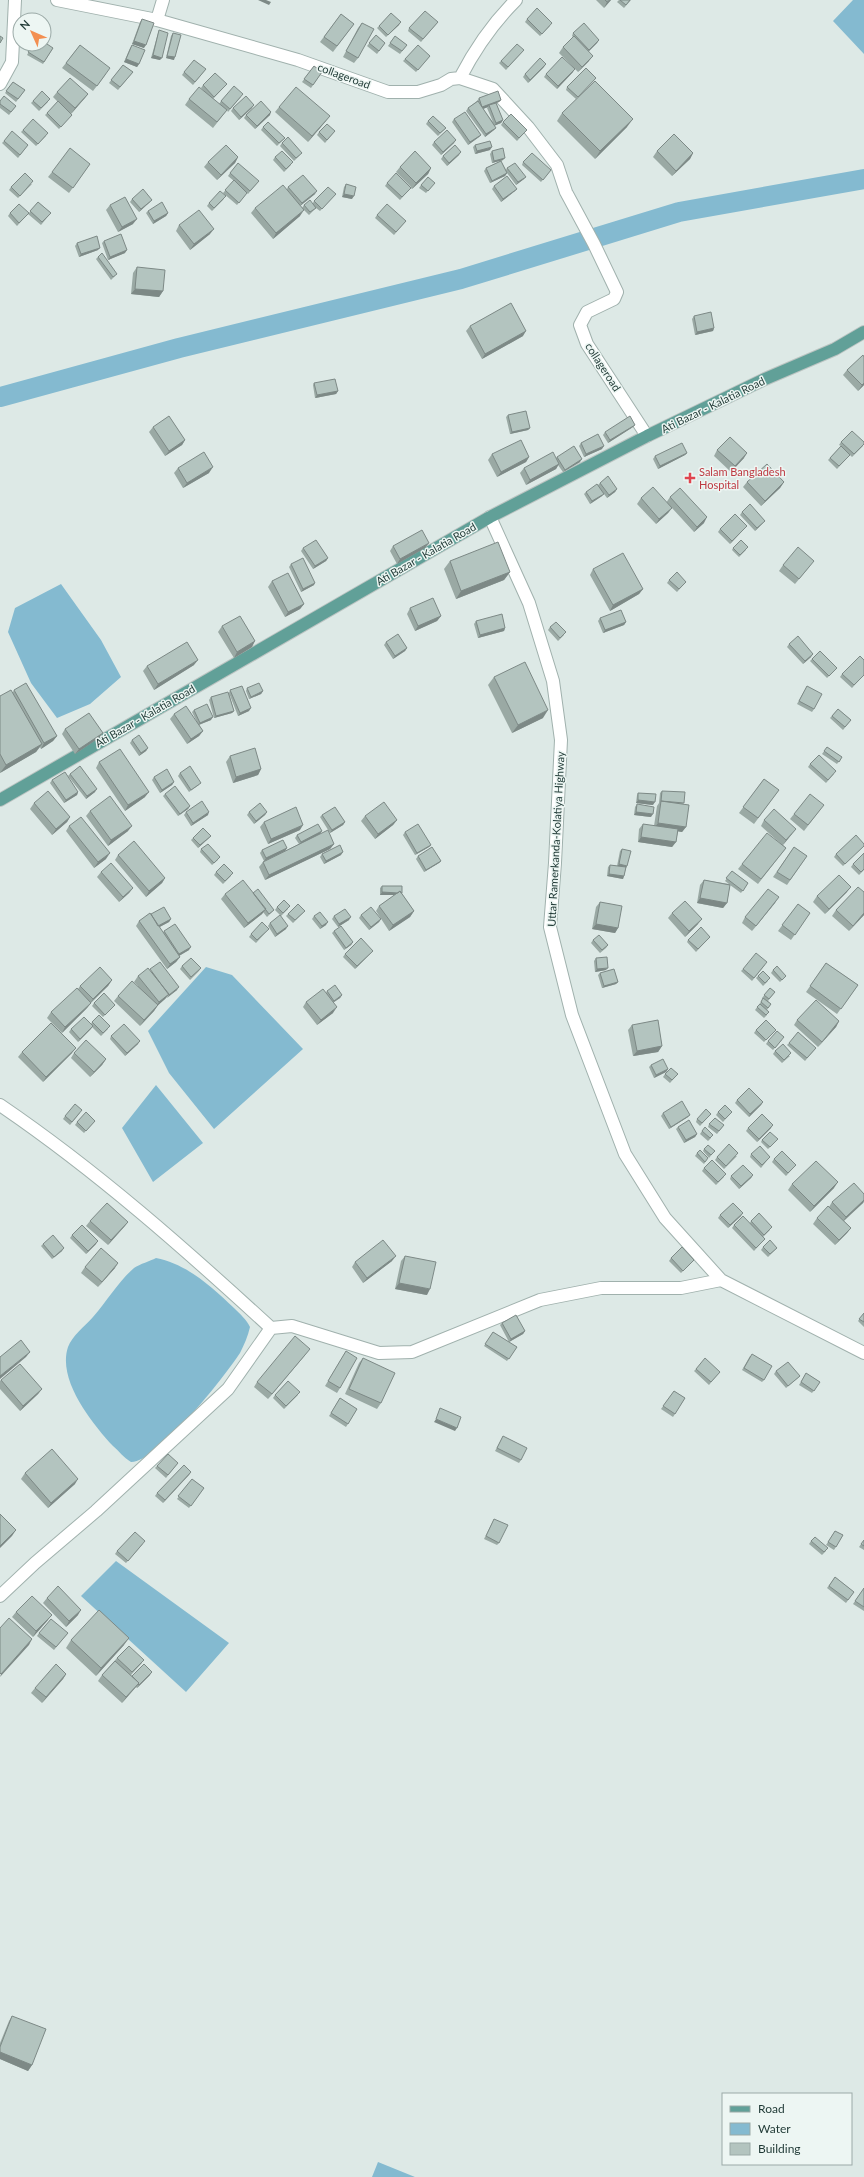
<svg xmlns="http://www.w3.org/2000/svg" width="864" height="2177" font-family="Lato,sans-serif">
<rect width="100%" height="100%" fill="#dde9e6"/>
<path fill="#84bad0" d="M853 0H864V54L833 21Z
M61 584 101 640 121 677 90 704 57 718 31 683 8 632 15 608Z
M206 967 232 975 303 1049 214 1129 169 1073 148 1031Z
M156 1085 203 1143 153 1182 122 1128Z
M156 1258C187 1264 212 1287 234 1308 240 1314 247 1320 250 1327 248 1336 244 1345 240 1353 225 1376 157 1463 131 1462 124 1458 119 1451 113 1446 92 1423 57 1380 68 1347 72 1336 85 1326 93 1317 107 1301 118 1282 134 1268 140 1264 150 1261 156 1258Z
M116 1561 229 1643 186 1692 81 1596Z
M378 2162 415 2177H372Z"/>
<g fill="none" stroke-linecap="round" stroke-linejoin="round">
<path stroke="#84bad0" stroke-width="20" d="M0 397 179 348 461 279 679 212 864 179"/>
<g stroke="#a0b1ad" stroke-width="14">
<path id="minor" d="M57 0 157 20 298 60 388 92H418L441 85 451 79 460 78 493 89 528 127 557 165 566 192 594 244 617 292 614 299 587 312 580 325 587 344 647 436
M157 20 163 0
M460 78C475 49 493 23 516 0
M0 84 12 62 15 0
M490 517 529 603 553 681 561 740 555 863 550 927 572 1015 625 1154 665 1218 721 1280 864 1353
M0 1105C97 1171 185 1249 271 1328
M0 1596 35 1563 96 1511 228 1389 271 1328 292 1326 379 1353 412 1352 540 1300 601 1288H681L721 1280"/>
</g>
<g stroke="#bcc4c2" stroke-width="14">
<path id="major" d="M0 800 490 517 647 436 765 379 835 349 864 332"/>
</g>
<use href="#minor" stroke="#fff" stroke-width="12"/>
<use href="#major" stroke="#61a098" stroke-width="12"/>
</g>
<path fill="#9aa9a4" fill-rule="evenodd" d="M596 0H611L604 8Z
M619 0H631L624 8 617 2Z
M341 14 354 24 333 52 320 42Z
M142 19 144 48 132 44 140 22Z
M527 19 550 26 540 36 525 22Z
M438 22 421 42 408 31 409 28Z
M362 23 358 58 354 63 343 57 358 28Z
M399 25 386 37 377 28 379 26Z
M159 30 160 60 151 58 158 33Z
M173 33 174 60 166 58 171 36Z
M573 33 599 40 597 43 589 51V61L578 72 559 53 563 47 573 37 572 36Z
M376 35 385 43 377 54 367 46Z
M395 36 407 45 400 54 388 46Z
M33 44 53 48 43 64 27 55Z
M80 45 106 74 93 91 62 68Z
M132 45 139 64 137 67 124 62 130 48Z
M524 50 506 70 499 63 501 61Z
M430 56 416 72 403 61 405 59Z
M123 65 133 72 118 90 109 83Z
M314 66 322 72 311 88 302 82Z
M544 67 528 83 523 77 525 74Z
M206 69 193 85 182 75 184 72Z
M573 72 557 89 544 77 546 74Z
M594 80 576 99 566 90 567 87Z
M13 82 25 90 16 102 5 93Z
M227 84 213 99 219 104 221 101 241 97 228 112 227 110 213 128 185 105 189 99 204 91 201 88 203 85Z
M57 92 88 94 84 99 71 114 61 104 72 115 59 129 45 115 58 102 53 97Z
M479 98 501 100 499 102 496 103 503 120 501 123 495 125 494 130 485 137 466 111 468 108 477 101ZM488 107 487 108 493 122 483 109Z
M0 101 16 106 9 115 0 108Z
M33 101 48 102 39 111 31 103Z
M279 107 326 121 308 142 275 112Z
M233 108H252L239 120 231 111Z
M562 113 627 127 595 159 557 121Z
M246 115H270L255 129 244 118Z
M454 119 481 135 479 137 468 145 452 122Z
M428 121 446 128 438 136 426 124Z
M503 122 527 130 517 141 501 125Z
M263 127 285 138 277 146 261 130Z
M23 130 46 136 36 146 21 132Z
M335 131 325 143 317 135 319 132Z
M4 141 28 145 18 158 2 143Z
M434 142 454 143 441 155 432 145Z
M282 143 300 155 294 161 280 146Z
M475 145 490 150 475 154 473 147Z
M492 151 503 160 501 161 506 170 507 168 524 179 516 185 507 173 505 176 490 183 484 171 486 168 500 161 492 163 490 154Z
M657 151 693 153 690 159 672 176 653 157Z
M459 155 447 166 441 159 443 156Z
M238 157 235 163 217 180 204 167 208 162Z
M275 157 291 165 284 172 273 160Z
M523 162 551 170 541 182 522 165Z
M90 164 69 193 48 177 52 172Z
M400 167 431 168 428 174 412 189 411 188 400 200 385 186 387 183 411 187 396 172Z
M230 173 259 181 248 194 244 190 247 193 237 205 223 193 234 181 228 176Z
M32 184 18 198 9 190 11 187Z
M346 184 352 199 342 197 344 187Z
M421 185H433L426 193 419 188Z
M494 186 517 189 515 191 501 202 492 189Z
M288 187 315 194 300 206V216L273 239 251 213 255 208 287 189Z
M336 194 320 211 316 208 309 215 302 208 304 205 313 203 314 201Z
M132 199 152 200 150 202 139 212 130 202Z
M224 199 212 211 207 206 209 203Z
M38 202 51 213 41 225 28 214 17 226 8 216 10 213H29Z
M110 205 133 224 118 232 106 210Z
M148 211 168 213 166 216 153 224 146 213Z
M377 215 406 221 394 235 375 218Z
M179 225 210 234 190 250 176 231Z
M104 241 125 253 108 260 102 243Z
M77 243 98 250 79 257 75 246Z
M98 257 115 276 111 280 96 259Z
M137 267 163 291 159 297 131 294 133 273Z
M694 316 714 328 713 331 695 335 692 319Z
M470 326 523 336 482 359 466 331Z
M864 357V385L858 391 843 375 847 370Z
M314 383 338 391 336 394 315 398 313 385Z
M508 415 530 428 528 430 510 434 506 417Z
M153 427 185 440 182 445 165 456 149 432Z
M633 427 608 443 603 435 605 432Z
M841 442 863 446 852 457 850 455 837 469 828 460 841 446 839 445Z
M581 443 602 449 584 457 579 446Z
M717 450 744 458 731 472 714 456Z
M687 453 685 455 658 469 653 459 655 456Z
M492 454 529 457 526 462 497 477 488 460Z
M557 457 580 462 563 472 558 465 556 469 526 485 520 473 524 468 556 458Z
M178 468 209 473 183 488 174 473Z
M747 482H784L780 488 761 506 743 487Z
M600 483 617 489 615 492 607 498 601 490 602 496 590 504 584 494 586 492 598 485Z
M670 497 704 523 694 532 672 508 668 513 656 524 637 504 641 498 666 503Z
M742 512 763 523 755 531 740 515Z
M745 528 730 544 718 532 720 529Z
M393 546 425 548 397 564 390 551Z
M303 548 328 558 326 561 313 569 301 551Z
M733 548 746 550 739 557 732 550Z
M450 561 510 572 504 580 456 599 444 569Z
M291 564 314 585 301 592 289 567Z
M783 565 810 566 795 584 779 571Z
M593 569 643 589 639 594 610 611 590 575Z
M669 580 686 582 677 592 667 583Z
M272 581 304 604 300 609 285 617 268 587Z
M410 608 441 616 437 621 415 631 407 614Z
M600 618 626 622 624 625 603 633 598 621Z
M476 621 505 628 504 631 478 638 474 624Z
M222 626 252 647 234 658 218 632Z
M550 627 564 635 558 641 548 630Z
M386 642 407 648 405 651 393 659 384 645Z
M789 644 811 657 803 664 787 647Z
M812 659 837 668 827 678 810 661Z
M194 665 154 690 143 671 147 666Z
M842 674 864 675 852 688 840 677Z
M494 677 543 718 512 733 488 685Z
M807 686 814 709 812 712 797 704Z
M247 688 263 691 261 694 249 699 246 691Z
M14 690 57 736 53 741 41 749 40 747 36 752 0 773V696L13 692Z
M230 690 249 711 238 716 229 693 234 711 232 713 214 718 209 700 211 697 229 693Z
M838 709 851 720 843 730 830 718Z
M194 710 211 720 199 725 203 731 199 736 187 744 170 719 174 714 197 722 192 712Z
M65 729 103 733 99 738 75 754 62 734Z
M132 740 148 748 146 751 139 756 130 743Z
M827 747 842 757 837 764 822 754Z
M230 756 261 769 258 775 233 783 226 762Z
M99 762 145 797 125 811 96 768Z
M810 764 834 774 826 783 808 767Z
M180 773 199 785 189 792 178 776Z
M70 774 95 792 86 799 68 776Z
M154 777 174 782 172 785 160 793 152 780Z
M764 779 779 790 754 824 739 813Z
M52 780 78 792 77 795 64 803 50 783Z
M662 791 684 804 686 827 682 832 678 831 676 842 672 847 638 842 639 829 643 824 654 826 657 806 659 803 660 793Z
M638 793 653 805 636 803 637 795Z
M165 794 190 806 188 809 178 816 163 796Z
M34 803 70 817 67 822 52 835 30 809Z
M637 804 651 817 634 815 635 807Z
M820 810 804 831 790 819 794 814Z
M90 811 128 831 108 846 86 816Z
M186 812 208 815 191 826 184 815Z
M249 812H267L265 815 254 824 247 815Z
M322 815 345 822 343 825 330 833 320 817Z
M365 816 397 820 393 825 375 839 361 821Z
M764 820 792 834 783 845 786 848 758 884 738 869 742 864 781 844 761 826Z
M264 822 300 830 268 844 260 827Z
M69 826 106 859 94 868 66 831Z
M405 832 431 845 429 847 415 855 403 835Z
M320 834 315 836 334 844 330 849 265 880 259 867 263 862 264 861 260 853 262 850 287 848 285 851 299 844 295 838 297 835Z
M211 836 209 838 198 848 191 840 193 838Z
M864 844V846L863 847 843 866 834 857 836 854Z
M794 847 807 856 787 885 773 877Z
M201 849 218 860 212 865 200 852Z
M622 849 627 866 626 868 623 879 607 876 608 867 610 865 617 866 620 851Z
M322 854 341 855 324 864 320 857Z
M118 855 165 878 162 883 146 897 115 860Z
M418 856 441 861 439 863 424 872 416 859Z
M853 864 864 870 859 875 851 867Z
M732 871 748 883 741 893 730 885 727 903 723 908 697 903 700 885 704 880 729 884 725 881Z
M101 872 133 888 129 893 119 902 97 877Z
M216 872 231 876 223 884 214 875Z
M382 886 402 893V894L414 911 410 917 389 931 376 911 379 906 395 895H380V888Z
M847 892 825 914 813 902 817 896Z
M864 892V915L849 931 832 916 836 910Z
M253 893 274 910 267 917 263 912 262 914 244 928 221 899 225 894Z
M600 902 618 928 615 933 592 929 596 907Z
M775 903 752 931 742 923 745 917Z
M798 904 810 913 791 940 778 931Z
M277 907 288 909 281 916 275 910Z
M303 913 293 923 286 916 288 914Z
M672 913 698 924 685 937 668 918Z
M151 914 171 919 169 922 159 927 163 933 164 931 189 950 179 956 180 957 176 962 167 969 136 926 139 921 151 915Z
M361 915 381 919 379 922 369 930 359 918Z
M314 916 326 925 320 929 312 919Z
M334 916 349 920 338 927 332 919Z
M270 923 286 929 275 937 268 926Z
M267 931 256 943 249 937 251 934Z
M334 931 353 942 351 945 344 950 332 933Z
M710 937 696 952 687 942 688 940Z
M593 940 608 945 606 948 600 953 591 943Z
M371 953 355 969 343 957 345 954Z
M596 958 606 970 595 972 594 961Z
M826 963 858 985 837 1014 806 992Z
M765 965 752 981 741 971 743 969Z
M182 966 201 968 199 971 190 980 180 969Z
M149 970 177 990 167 997 165 999 158 1005 154 1011 140 1026 114 1001 118 996 138 986 134 982 138 976Z
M773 970 786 976 780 982 771 973Z
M600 973 618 982 616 984 602 988 598 975Z
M758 976 768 981 763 986 756 978Z
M112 980 108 986 91 1003 87 1008 62 1033 47 1018 51 1012 78 989 80 986Z
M770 988 775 992 768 1001 771 1004 767 1010V1015L764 1018 755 1010 763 999 762 998Z
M327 991 342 995 340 998 333 1003V1013L317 1025 303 1007 306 1002 326 993Z
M94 1003 115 1005 103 1017 92 1006Z
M797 1020 839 1021 836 1027 818 1047 794 1025Z
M92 1022 108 1029 101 1036 92 1027 78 1042 69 1032 71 1029 91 1024Z
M632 1025 662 1046 658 1052 633 1056 628 1030Z
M756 1030H776L764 1042 754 1033Z
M111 1036 138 1044 125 1056 110 1039Z
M782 1040 773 1050 766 1044 768 1041Z
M789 1043 816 1048 805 1061 787 1045Z
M775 1051 790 1056 782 1063 773 1054Z
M22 1052 72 1053 43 1082 18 1057Z
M74 1053 106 1059 102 1065 90 1077 71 1058Z
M651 1065 668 1069 666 1072 654 1078 649 1067Z
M665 1074H678L670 1083 663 1077Z
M737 1100 763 1102 761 1105 749 1117 735 1103Z
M718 1112H732L723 1122 716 1115Z
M80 1113 70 1125 63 1119 65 1116Z
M663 1113 688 1117 669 1129 661 1116Z
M711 1114 700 1126 696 1122 697 1119Z
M95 1121 84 1133 75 1125 77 1122Z
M709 1124 724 1125 717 1134 708 1127Z
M678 1127 697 1134 695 1137 684 1143 676 1129Z
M748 1128H771L757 1142 746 1131Z
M702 1131 711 1138 708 1141 700 1134Z
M778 1139 768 1149 761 1142 762 1140Z
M704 1149 713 1153 709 1158 703 1151Z
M697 1153 708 1158 704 1164 695 1156Z
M751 1154 770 1157 761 1168 750 1157Z
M737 1156 724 1169 715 1160 717 1157Z
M774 1159 796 1165 786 1176 772 1162Z
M704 1168 724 1177 716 1185 702 1171Z
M753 1175 751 1178 739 1189 730 1179 731 1176Z
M792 1184 834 1188 810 1212 788 1190Z
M864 1194V1202L863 1203 844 1221 851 1228 847 1233 835 1245 813 1224 817 1218 829 1207 832 1202Z
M720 1215 741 1216 728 1228 718 1218Z
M90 1221 128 1222 124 1227 108 1245 86 1226Z
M751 1221 770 1230 763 1237V1241L754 1251 732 1228 734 1225 750 1223Z
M72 1235 96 1244 86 1254 70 1238Z
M43 1244 62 1251 52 1259 41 1246Z
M763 1247 777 1248 768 1257 761 1250Z
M405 1256 427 1295 395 1289 401 1261Z
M671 1258 692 1262 681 1273 669 1261Z
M392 1261 363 1283 352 1267 355 1262Z
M85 1267 115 1268 98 1287 81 1273Z
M864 1313V1327L858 1321Z
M502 1323 525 1331 523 1334 509 1342 517 1347 507 1361 484 1346 493 1332 509 1342 500 1325Z
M346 1351 340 1388 337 1393 325 1386Z
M306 1354 268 1399 254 1387 257 1382Z
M750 1356 764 1380 762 1382 742 1370Z
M363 1358 381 1403 377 1409 345 1394 359 1363Z
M696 1369 718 1374 709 1385 694 1371Z
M776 1371 800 1376 798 1378 786 1388 774 1374Z
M806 1373 820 1382 812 1393 799 1385Z
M1 1380 42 1389 38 1394 20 1411 0 1389V1381Z
M674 1391 685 1398 673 1417 661 1409Z
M275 1395H298L284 1409 273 1398Z
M340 1398 357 1409 346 1427 329 1416Z
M503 1436 521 1460 519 1463 495 1451Z
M178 1463 166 1478 155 1468 157 1466Z
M191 1472 163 1503 155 1496 157 1493Z
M25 1473 75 1484 48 1508 21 1479Z
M192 1479 204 1488 189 1508 177 1499Z
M494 1519 499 1543 497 1545 484 1539Z
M835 1531 843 1535 834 1550 826 1545Z
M864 1540V1550L859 1547Z
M811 1541 826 1551 822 1555 809 1544Z
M143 1544 126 1563 115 1554 117 1551Z
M835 1577 854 1592 846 1603 827 1588Z
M864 1588V1611L853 1604Z
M47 1598 78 1615 66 1627 43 1603Z
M16 1612 48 1620 33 1637 12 1617Z
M39 1633H68L54 1650 37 1636Z
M71 1640 124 1645 96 1676 66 1648Z
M117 1658 142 1663 131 1675 132 1676 150 1675 137 1688 136 1687 122 1703 98 1681 102 1675Z
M66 1674 63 1679 42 1703 31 1693 35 1688Z
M12 2016 32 2065 28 2071 0 2059V2043L9 2021Z"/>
<path fill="#7d8986" d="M258 0H266L271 2 269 5Z
M610 0H611L604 8 607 2Z
M401 22 399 25 386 37Z
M599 40 597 43 587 53 589 50Z
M134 41 146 45 144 48 132 44Z
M153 55 162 58 160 60 151 58Z
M167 56 175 57 174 60 166 58Z
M593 56 589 61 578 72 582 67Z
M126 59 139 64 137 67 124 62Z
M546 64 544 67 528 83 530 80Z
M575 69 573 72 557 89 558 86Z
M88 94 84 99 71 114 75 108Z
M501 100 499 102 489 106V105L488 107 480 110 482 107Z
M254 105 252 108 239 120 241 117Z
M271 112 270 115 255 129 257 126Z
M330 116 326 121 308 142 312 136Z
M633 119 627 127 595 159 600 151Z
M503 120 501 123 494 126 496 123Z
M496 128 494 130 485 137 486 134Z
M481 135 479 137 468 145 470 142Z
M456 140 454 143 441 155 443 152Z
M492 147 490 150 475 154 477 151Z
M461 152 459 155 447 166 449 163Z
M693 153 690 159 672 176 676 171Z
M238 157 235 163 217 180 221 175Z
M505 158 503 160 492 163 494 161Z
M431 168 428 174 412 189 416 183Z
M507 173 505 176 490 183 492 181Z
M526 177 524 179 516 185 518 182Z
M517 189 515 191 501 202 503 199Z
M317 191 315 194 300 206 302 203Z
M344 194 354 196 352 199 342 197Z
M152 200 150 202 139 212 141 209Z
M304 210 300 216 273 239 276 233Z
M168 213 166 216 153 224 154 221Z
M137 219 133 224 118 232 122 227Z
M214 229 210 234 190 250 194 244Z
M100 248 98 250 79 257 81 254Z
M127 250 125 253 108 260 110 257Z
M135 289 163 291 159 297 131 294Z
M714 328 713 331 695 335 697 332Z
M526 331 523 336 482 359 485 354Z
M864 383V385L858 391 862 385Z
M338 391 336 394 315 398 317 395Z
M635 425 633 427 608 443 610 440Z
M530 428 528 430 510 434 512 432Z
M185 440 182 445 165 456 169 451Z
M604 446 602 449 584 457 586 454Z
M687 453 685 455 658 469 660 466Z
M747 453 744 458 731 472 735 466Z
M529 457 526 462 497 477 501 472Z
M582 459 580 462 563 472 565 470Z
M559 464 556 469 526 485 530 480Z
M213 467 209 473 183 488 187 483Z
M784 482 780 488 761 506 765 501Z
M617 489 615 492 607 498 609 495Z
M604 494 602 496 590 504 592 501Z
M672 508 668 513 656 524 659 519Z
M707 517 704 523 694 532 697 527Z
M765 521 755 531 757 528Z
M747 526 745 528 730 544 732 541Z
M429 543 425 548 397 564 400 559Z
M328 558 326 561 313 569 315 566Z
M510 572 504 580 456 599 461 591Z
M315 583 314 585 301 592 303 589Z
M643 589 639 594 610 611 613 605Z
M304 604 300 609 285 617 288 612Z
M441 616 437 621 415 631 418 626Z
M626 622 624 625 603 633 605 630Z
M505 628 504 631 478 638 480 635Z
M255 641 252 647 234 658 237 652Z
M407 648 405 651 393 659 395 656Z
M813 654 811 657 803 664 805 661Z
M198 660 194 665 154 690 158 684Z
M263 691 261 694 249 699 251 697Z
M251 708 249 711 238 716 240 713Z
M548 710 543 718 512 733 518 725Z
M234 711 232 713 214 718 216 716Z
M213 717 211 720 198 725 200 723Z
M203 731 199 736 187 744 191 739Z
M103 733 99 738 75 754 79 749Z
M57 736 53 741 41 749 44 743Z
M42 744 36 752 0 773 6 765Z
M148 748 146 751 139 756 141 753Z
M261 769 258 775 233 783 236 777Z
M174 782 172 785 160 793 162 790Z
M97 789 95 792 86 799 87 796Z
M78 792 77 795 64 803 66 800Z
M149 792 145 797 125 811 128 805Z
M638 800 655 802 653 805 636 803Z
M190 806 188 809 178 816 180 814Z
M209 812 208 815 191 826 193 823Z
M267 812 265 815 254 824 256 821Z
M636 812 653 814 651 817 634 815Z
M70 817 67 822 52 835 56 829Z
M397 820 393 825 375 839 378 834Z
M345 822 343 825 330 833 332 830Z
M658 823 686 827 682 832 654 828Z
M303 825 300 830 268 844 271 839Z
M132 826 128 831 108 846 111 840Z
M796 829 792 834 783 845 786 840Z
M322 831 320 834 299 845 301 842Z
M211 836 209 838 198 848 200 845Z
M641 837 676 842 672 847 638 842Z
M334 844 330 849 265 880 269 875Z
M431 845 429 847 415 855 417 853Z
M287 848 285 851 264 861 266 858Z
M343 852 341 855 324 864 326 861Z
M110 853 106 859 94 868 98 862Z
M441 861 439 863 424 872 426 870Z
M619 864 627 866 625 869 617 867Z
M609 874 624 876 623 879 607 876Z
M165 878 162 883 146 897 149 891Z
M851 887 847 892 825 914 829 909Z
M133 888 129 893 119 902 123 897Z
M382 892 402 893 400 895H380Z
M779 897 775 903 752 931 756 926Z
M700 898 727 903 723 908 697 903Z
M266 909 262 914 244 928 248 923Z
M414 911 410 917 389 931 393 925Z
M864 913V915L849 931 853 926Z
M351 917 349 920 338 927 339 924Z
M171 919 169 922 156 929 158 926Z
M381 919 379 922 369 930 371 927Z
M702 919 698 924 685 937 689 931Z
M328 922 326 925 320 929 322 926Z
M596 924 618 928 615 933 592 929Z
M288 926 286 929 275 937 277 934Z
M353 942 351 945 344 950 346 948Z
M191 947 189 950 177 957 179 954Z
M373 951 355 969 357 966Z
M180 957 176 962 167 969 170 964Z
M608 968 606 970 595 972 597 969Z
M112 980 108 986 89 1004 93 999Z
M618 982 616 984 602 988 604 986Z
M179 987 177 990 167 998 169 995Z
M169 994 165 999 155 1008 159 1002Z
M342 995 340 998 332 1003 334 1001Z
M91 1003 87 1008 62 1033 65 1027Z
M158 1005 154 1011 140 1026 144 1020Z
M337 1007 333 1013 317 1025 321 1020Z
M839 1021 836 1027 818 1047 822 1042Z
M93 1026 91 1029 78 1042 80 1039Z
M140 1041 138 1044 125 1056 127 1053Z
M662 1046 658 1052 633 1056 637 1051Z
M76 1048 72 1053 43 1082 46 1077Z
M106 1059 102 1065 90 1077 94 1072Z
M668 1069 666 1072 654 1078 656 1075Z
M763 1102 761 1105 749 1117 750 1114Z
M690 1115 688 1117 669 1129 671 1127Z
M773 1125 771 1128 757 1142 759 1139Z
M697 1134 695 1137 684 1143 686 1140Z
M753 1175 751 1178 739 1189 741 1186Z
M838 1182 834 1188 810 1212 814 1206Z
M864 1200 863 1203 842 1222 846 1217Z
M743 1213 741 1216 728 1228 730 1225Z
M128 1222 124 1227 108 1245 111 1240Z
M851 1228 847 1233 835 1245 839 1240Z
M98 1241 96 1244 86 1254 88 1251Z
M64 1248 62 1251 52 1259 54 1257Z
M396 1256 392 1261 363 1283 367 1278Z
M118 1263 115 1268 98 1287 102 1282Z
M399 1283 430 1289 427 1295 395 1289Z
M525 1331 523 1334 509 1342 511 1339Z
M310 1349 306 1354 268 1399 272 1394Z
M30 1352 26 1357 0 1379V1376Z
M42 1389 38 1394 20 1411 23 1406Z
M436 1419 457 1428 455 1431 434 1422Z
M191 1472 189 1475 163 1503 165 1500Z
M78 1479 75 1484 48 1508 51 1503Z
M16 1530 12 1536 0 1548V1546Z
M81 1610 78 1615 66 1627 69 1621Z
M52 1615 48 1620 33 1637 36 1631Z
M129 1638 124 1645 96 1676 101 1668Z
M32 1639 29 1645 0 1677 1 1674Z
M152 1672 150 1675 137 1688 139 1685Z
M66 1674 63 1679 42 1703 46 1697Z
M139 1683 135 1688 122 1703 126 1697Z
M0 2052 32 2065 28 2071 0 2059Z"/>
<path fill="#b3c4bf" stroke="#7d8986" d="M605 0H610L607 2Z
M620 0H630L626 5Z
M537 8 552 23 542 34 527 19Z
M425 11 438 22 423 39 409 28Z
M391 13 401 22 388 35 379 26Z
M341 14 354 24 337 46 324 37Z
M142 19 154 23 146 45 134 41Z
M362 23 374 29 358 58 346 51Z
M584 23 599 40 589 50 573 33Z
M159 30 168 33 162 58 153 55Z
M173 33 181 35 175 57 167 56Z
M376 35 385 43 379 51 369 43Z
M0 36 3 38 0 43Z
M395 36 407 45 402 51 390 43Z
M574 36 593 56 582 67 563 47Z
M44 42 53 48 44 62 28 52 33 44H44Z
M517 44 524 50 508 67 501 61Z
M80 45 110 68 97 86 66 63Z
M132 45 145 50 139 64 126 59Z
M418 45 430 56 418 70 405 59Z
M562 57 575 69 558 86 546 74Z
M540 58 546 64 530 80 525 74Z
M194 60 206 69 195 82 184 72Z
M123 65 133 72 120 87 111 80Z
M314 66 322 72 313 85 304 79Z
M586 68 596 78 578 97 567 87Z
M215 73 227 84 214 97 203 85Z
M70 78 88 94 75 108 57 92Z
M595 81 633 119 600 151 562 113Z
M13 82 25 90 18 99 6 91Z
M234 86 243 94 230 109 221 101Z
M199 87 227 110 217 122 189 99Z
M296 87 330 116 312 136 279 107Z
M42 91 50 99 41 108 33 101Z
M498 91 501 100 482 107 479 98Z
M4 96 16 106 11 112 0 104V101Z
M246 96 254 105 241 117 233 108Z
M58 101 72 115 61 127 47 113Z
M261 101 271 112 257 126 246 115Z
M478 101 496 128 486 134 468 108Z
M496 103 503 120 496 123 489 105Z
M465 112 481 135 470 142 454 119Z
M511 114 527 130 519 138 503 122Z
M433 116 446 128 440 133 428 121Z
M33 119 48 133 38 144 23 130Z
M268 122 285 138 279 143 263 127Z
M327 124 335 131 327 140 319 132Z
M447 130 456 140 443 152 434 142Z
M12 131 28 145 20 155 4 141Z
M674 134 693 153 676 171 657 151Z
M288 137 302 153 296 158 282 143Z
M490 141 492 147 477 151 475 145Z
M226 145 238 157 221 175 208 162Z
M455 145 461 152 449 163 443 156Z
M70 148 90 164 73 188 52 172Z
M503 148 505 158 494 161 492 151Z
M282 151 293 162 286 169 275 157Z
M415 151 431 168 416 183 400 167Z
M532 153 551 170 543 180 523 162Z
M501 161 507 173 492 181 486 168Z
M238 163 259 181 250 191 230 173Z
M515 163 526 177 518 182 507 168Z
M25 173 33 181 20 196 11 187Z
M396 173 411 188 402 197 387 183Z
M303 175 317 191 302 203 288 187Z
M507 176 517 189 503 199 494 186Z
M428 177 435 183 428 191 421 185Z
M234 180 247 193 239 203 225 190Z
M346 184 356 187 354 196 344 194Z
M283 185 304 210 276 233 255 208Z
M328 187 336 194 322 209 314 201Z
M143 189 152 200 141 209 132 199Z
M220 191 226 196 214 208 209 203Z
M125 197 137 219 122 227 110 205Z
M310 200 316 208 310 212 304 205Z
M38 202 51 213 42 222 30 211Z
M162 202 168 213 154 221 148 211Z
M19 204 29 213 19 223 10 213Z
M387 204 406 221 396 232 377 215Z
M199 210 214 229 194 244 179 225Z
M121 234 127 250 110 257 104 241Z
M97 236 100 248 81 254 77 243Z
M102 253 117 274 113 277 98 257Z
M137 267 165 270 163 291 135 289Z
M511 303 526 331 485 354 470 326Z
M711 312 714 328 697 332 694 316Z
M863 355 864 357V383L862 385 847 370Z
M335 379 338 391 317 395 314 383Z
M526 411 530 428 512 432 508 415Z
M169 416 185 440 169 451 153 427Z
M630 416 635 425 610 440 605 432Z
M852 431 864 442V444L854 454 841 442Z
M598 434 604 446 586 454 581 443Z
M730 437 747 453 735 466 717 450Z
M521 440 529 457 501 472 492 454Z
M682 443 687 453 660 466 655 456Z
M574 446 582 459 565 470 557 457Z
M841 446 850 455 839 466 830 458Z
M204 452 213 467 187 483 178 468Z
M553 452 559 464 530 480 524 468Z
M767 464 784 482 765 501 747 482Z
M608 476 617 489 609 495 600 483Z
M597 484 604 494 592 501 586 492Z
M653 487 672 508 659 519 641 498Z
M680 488 707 517 697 527 670 497Z
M750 504 765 521 757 528 742 512Z
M735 514 747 526 732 541 720 529Z
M422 530 429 543 400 559 393 546Z
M316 540 328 558 315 566 303 548Z
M741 540 748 547 740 555 733 548Z
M498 542 510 572 461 591 450 561Z
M798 547 814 561 799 579 783 565Z
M623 553 643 589 613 605 593 569Z
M303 558 315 583 303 589 291 564Z
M677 572 686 582 679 589 669 580Z
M288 573 304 604 288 612 272 581Z
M433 598 441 616 418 626 410 608Z
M621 610 626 622 605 630 600 618Z
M502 614 505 628 480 635 476 621Z
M240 616 255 641 237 652 222 626Z
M556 622 566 632 560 638 550 627Z
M398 634 407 648 395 656 386 642Z
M798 636 813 654 805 661 789 644Z
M187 642 198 660 158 684 147 666Z
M820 651 837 668 829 676 812 659Z
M860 656 864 660V675L854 685 842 674Z
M525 662 548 710 518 725 494 677Z
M26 683 57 736 44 743 14 690Z
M259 683 263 691 251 697 247 688Z
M242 686 251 708 240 713 230 690Z
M807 686 822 694 814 709 799 701Z
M11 690 42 744 6 765 0 754V696Z
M228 692 234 711 216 716 211 697Z
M207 704 213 717 200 723 194 710Z
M186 706 203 731 191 739 174 714Z
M838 709 851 720 845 727 832 716Z
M89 713 103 733 79 749 65 729Z
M139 735 148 748 141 753 132 740Z
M827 747 842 757 839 762 824 751Z
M255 748 261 769 236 777 230 756Z
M120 749 149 792 128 805 99 762Z
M819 755 836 771 828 780 810 764Z
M80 766 97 789 87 796 70 774Z
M190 766 201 783 191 790 180 773Z
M167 769 174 782 162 790 154 777Z
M65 772 78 792 66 800 52 780Z
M764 779 779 790 758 818 743 807Z
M175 786 190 806 180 814 165 794Z
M48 791 70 817 56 829 34 803Z
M662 791 685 792 684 803 661 801Z
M638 793 656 794 655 802 638 800Z
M810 794 824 805 808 825 794 814Z
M110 796 132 826 111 840 90 811Z
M202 801 209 812 193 823 186 812Z
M661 801 689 805 686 827 658 823Z
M384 802 397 820 378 834 365 816Z
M260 803 267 812 256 821 249 812Z
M637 804 654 807 653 814 636 812Z
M296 807 303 825 271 839 264 822Z
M335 807 345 822 332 830 322 815Z
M774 809 796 829 786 840 764 820Z
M81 817 110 853 98 862 69 826Z
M318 824 322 831 301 842 297 835Z
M418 824 431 845 417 853 405 832Z
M643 824 678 829 676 842 641 837Z
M203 828 211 836 200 845 193 838Z
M328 830 334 844 269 875 263 862Z
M767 833 786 848 761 879 742 864Z
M856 835 864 844V846L845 864 836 854Z
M283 840 287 848 266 858 262 850Z
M134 841 165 878 149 891 118 855Z
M208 844 220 857 214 863 201 849Z
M340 845 343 852 326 861 322 854Z
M432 847 441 861 426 870 418 856Z
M794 847 807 856 790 880 777 872Z
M622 849 631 851 627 866 619 864Z
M864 853V869L861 872 853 864Z
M111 863 133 888 123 897 101 872Z
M224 864 233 873 225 881 216 872Z
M610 865 626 867 624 876 609 874Z
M732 871 748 883 743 891 726 878Z
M839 875 851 887 829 909 817 896Z
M243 880 266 909 248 923 225 894Z
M704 880 730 885 727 903 700 898Z
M382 886H402V893H401L400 891 398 893 382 892Z
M858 887 864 892V913L853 926 836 910Z
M258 889 274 910 269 914 253 893Z
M768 889 779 897 756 926 745 917Z
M400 891 414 911 393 925 379 906Z
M284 900 290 906 283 913 277 907Z
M685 901 702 919 689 931 672 913Z
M600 902 622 906 618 928 596 924Z
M298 904 305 911 295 920 288 914Z
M798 904 810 913 795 935 782 925Z
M164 907 171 919 158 926 151 914Z
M371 907 381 919 371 927 361 915Z
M345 909 351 917 339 924 334 916Z
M320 912 328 922 322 926 314 916Z
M150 913 180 957 170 964 139 921Z
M280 915 288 926 277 934 270 923Z
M262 922 269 929 257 940 251 934Z
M175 924 191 947 179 954 164 931Z
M341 926 353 942 346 948 334 931Z
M701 927 710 937 698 949 688 940Z
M599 935 608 945 602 950 593 940Z
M361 938 373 951 357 966 345 954Z
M756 953 767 962 754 978 743 969Z
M607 957 608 968 597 969 596 958Z
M191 958 201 968 191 977 182 966Z
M160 962 179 987 169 995 150 969Z
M826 963 858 985 841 1009 810 986Z
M777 966 786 976 782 980 773 970Z
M100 967 112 980 93 999 80 986Z
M148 968 169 994 159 1002 138 976Z
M614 969 618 982 604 986 600 973Z
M763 971 770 978 765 983 758 976Z
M132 981 158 1005 144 1020 118 996Z
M335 985 342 995 334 1001 327 991Z
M77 988 91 1003 65 1027 51 1012Z
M770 988 775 992 769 999 764 995Z
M323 989 337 1007 321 1020 306 1002Z
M104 993 115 1005 105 1015 94 1003Z
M763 998 771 1004 768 1008 761 1002Z
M816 1000 839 1021 822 1042 797 1020Z
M760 1004 769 1012 766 1015 757 1007Z
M99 1015 110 1026 103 1033 92 1022Z
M84 1017 93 1026 80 1039 71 1029Z
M658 1020 662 1046 637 1051 632 1025Z
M766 1020 776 1030 766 1040 756 1030Z
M51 1023 76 1048 46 1077 22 1052Z
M124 1024 140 1041 127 1053 111 1036Z
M777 1031 784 1037 775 1048 768 1041Z
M798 1032 816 1048 807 1058 789 1043Z
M86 1040 106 1059 94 1072 74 1053Z
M783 1044 791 1053 784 1060 775 1051Z
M663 1059 668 1069 656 1075 651 1065Z
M671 1068 678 1074 672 1080 665 1074Z
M749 1088 763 1102 750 1114 737 1100Z
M682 1101 690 1115 671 1127 663 1113Z
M75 1104 82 1110 72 1122 65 1116Z
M725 1105 732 1112 725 1119 718 1112Z
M706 1109 711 1114 702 1123 697 1119Z
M86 1112 95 1121 86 1131 77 1122Z
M762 1114 773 1125 759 1139 748 1128Z
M715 1118 724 1125 719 1131 709 1124Z
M689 1120 697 1134 686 1140 678 1127Z
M705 1127 713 1135 710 1138 702 1131Z
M770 1132 778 1139 770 1147 762 1140Z
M729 1144 738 1153 726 1166 717 1157Z
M708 1145 715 1151 711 1155 704 1149Z
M760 1146 770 1157 762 1165 751 1154Z
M700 1150 708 1158 705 1162 697 1153Z
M782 1151 796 1165 788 1173 774 1159Z
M712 1160 726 1174 718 1182 704 1168Z
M816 1161 838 1182 814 1206 792 1184Z
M743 1165 753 1175 741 1186 731 1176Z
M854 1183 864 1194V1200L846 1217 832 1202Z
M107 1203 128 1222 111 1240 90 1221Z
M733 1203 743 1213 730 1225 720 1215Z
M828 1206 851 1228 839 1240 817 1218Z
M759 1213 772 1227 764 1235 751 1221Z
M743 1216 765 1239 756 1248 734 1225Z
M82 1225 98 1241 88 1251 72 1235Z
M53 1235 64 1248 54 1257 43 1244Z
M383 1240 396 1256 367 1278 355 1262Z
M770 1240 777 1248 770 1254 763 1247Z
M682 1247 694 1260 683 1271 671 1258Z
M101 1248 118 1263 102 1282 85 1267Z
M405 1256 436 1262 430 1289 399 1283Z
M864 1313V1322L859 1319Z
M516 1315 525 1331 511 1339 502 1323Z
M493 1332 517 1347 509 1359 485 1344Z
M295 1336 310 1349 272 1394 257 1382Z
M21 1340 30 1352 0 1376V1357Z
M346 1351 357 1358 340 1388 328 1381Z
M752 1354 772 1366 764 1380 744 1368Z
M363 1358 395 1373 381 1403 349 1389Z
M705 1358 720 1372 711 1382 696 1369Z
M788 1362 800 1376 788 1386 776 1371Z
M20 1364 42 1389 23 1406 1 1380Z
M806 1373 820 1382 814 1391 801 1382Z
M288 1381 300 1392 286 1406 275 1395Z
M674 1391 685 1398 675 1414 663 1406Z
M340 1398 357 1409 348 1424 331 1413Z
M440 1408 461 1417 457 1428 436 1419Z
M503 1436 527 1448 521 1460 497 1448Z
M52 1449 78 1479 51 1503 25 1473Z
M168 1454 178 1463 168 1475 157 1466Z
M184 1465 191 1472 165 1500 157 1493Z
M192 1479 204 1488 191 1506 178 1496Z
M0 1514 16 1530 0 1546Z
M494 1519 508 1525 499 1543 486 1536Z
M835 1531 843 1535 836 1547 828 1542Z
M135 1532 145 1541 128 1561 117 1551Z
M815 1537 828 1548 824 1552 811 1541Z
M864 1540V1546L861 1544Z
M835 1577 854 1592 848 1600 829 1586Z
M58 1586 81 1610 69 1621 47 1598Z
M864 1588V1607L855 1601Z
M32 1596 52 1615 36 1631 16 1612Z
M99 1610 129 1638 101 1668 71 1640Z
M9 1618 32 1639 1 1674 0 1673V1628Z
M51 1619 68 1633 56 1647 39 1633Z
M129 1646 144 1660 132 1672 117 1658Z
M115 1661 139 1683 126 1697 102 1675Z
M56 1664 66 1674 46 1697 35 1688Z
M144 1664 152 1672 139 1685 138 1684 139 1683 132 1676Z
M12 2016 46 2029 32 2065 0 2052V2047Z"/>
<path fill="#e0444e" stroke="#edf6f3" stroke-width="1.5" d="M688 472h4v4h4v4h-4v4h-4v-4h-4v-4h4z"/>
<g text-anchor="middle" stroke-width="3" stroke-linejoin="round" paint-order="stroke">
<g font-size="11" fill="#1f3935" stroke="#edf6f3">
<text transform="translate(344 76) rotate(20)" y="4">collageroad</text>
<text transform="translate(603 367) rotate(57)" y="4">collageroad</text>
<text transform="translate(713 405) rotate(-26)" y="4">Ati Bazar - Kalatia Road</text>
<text transform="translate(426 554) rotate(-30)" y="4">Ati Bazar - Kalatia Road</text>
<text transform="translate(145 716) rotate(-30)" y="4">Ati Bazar - Kalatia Road</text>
<text transform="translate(556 839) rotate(-87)" y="4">Uttar Ramerkanda-Kolatiya Highway</text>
</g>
<g font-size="11" fill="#be3a42" stroke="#edf6f3" text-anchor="start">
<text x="699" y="476">Salam Bangladesh<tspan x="699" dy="13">Hospital</tspan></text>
</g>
</g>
<rect x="722" y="2093" width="130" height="72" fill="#edf6f3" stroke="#9baaa7"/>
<rect x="730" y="2106" width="20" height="6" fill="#61a098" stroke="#9baaa7"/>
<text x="758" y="2113" font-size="12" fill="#1f3935">Road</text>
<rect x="730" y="2123" width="20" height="12" fill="#84bad0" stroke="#9baaa7"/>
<text x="758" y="2133" font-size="12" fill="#1f3935">Water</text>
<rect x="730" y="2143" width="20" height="12" fill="#b3c4bf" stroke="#9baaa7"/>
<text x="758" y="2153" font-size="12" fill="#1f3935">Building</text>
<g transform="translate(32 32) rotate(315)"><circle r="19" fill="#edf6f3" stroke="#9baaa7"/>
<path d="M0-3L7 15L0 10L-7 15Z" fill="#f38f51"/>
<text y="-6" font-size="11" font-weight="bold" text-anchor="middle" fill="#1f3935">N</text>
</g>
</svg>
